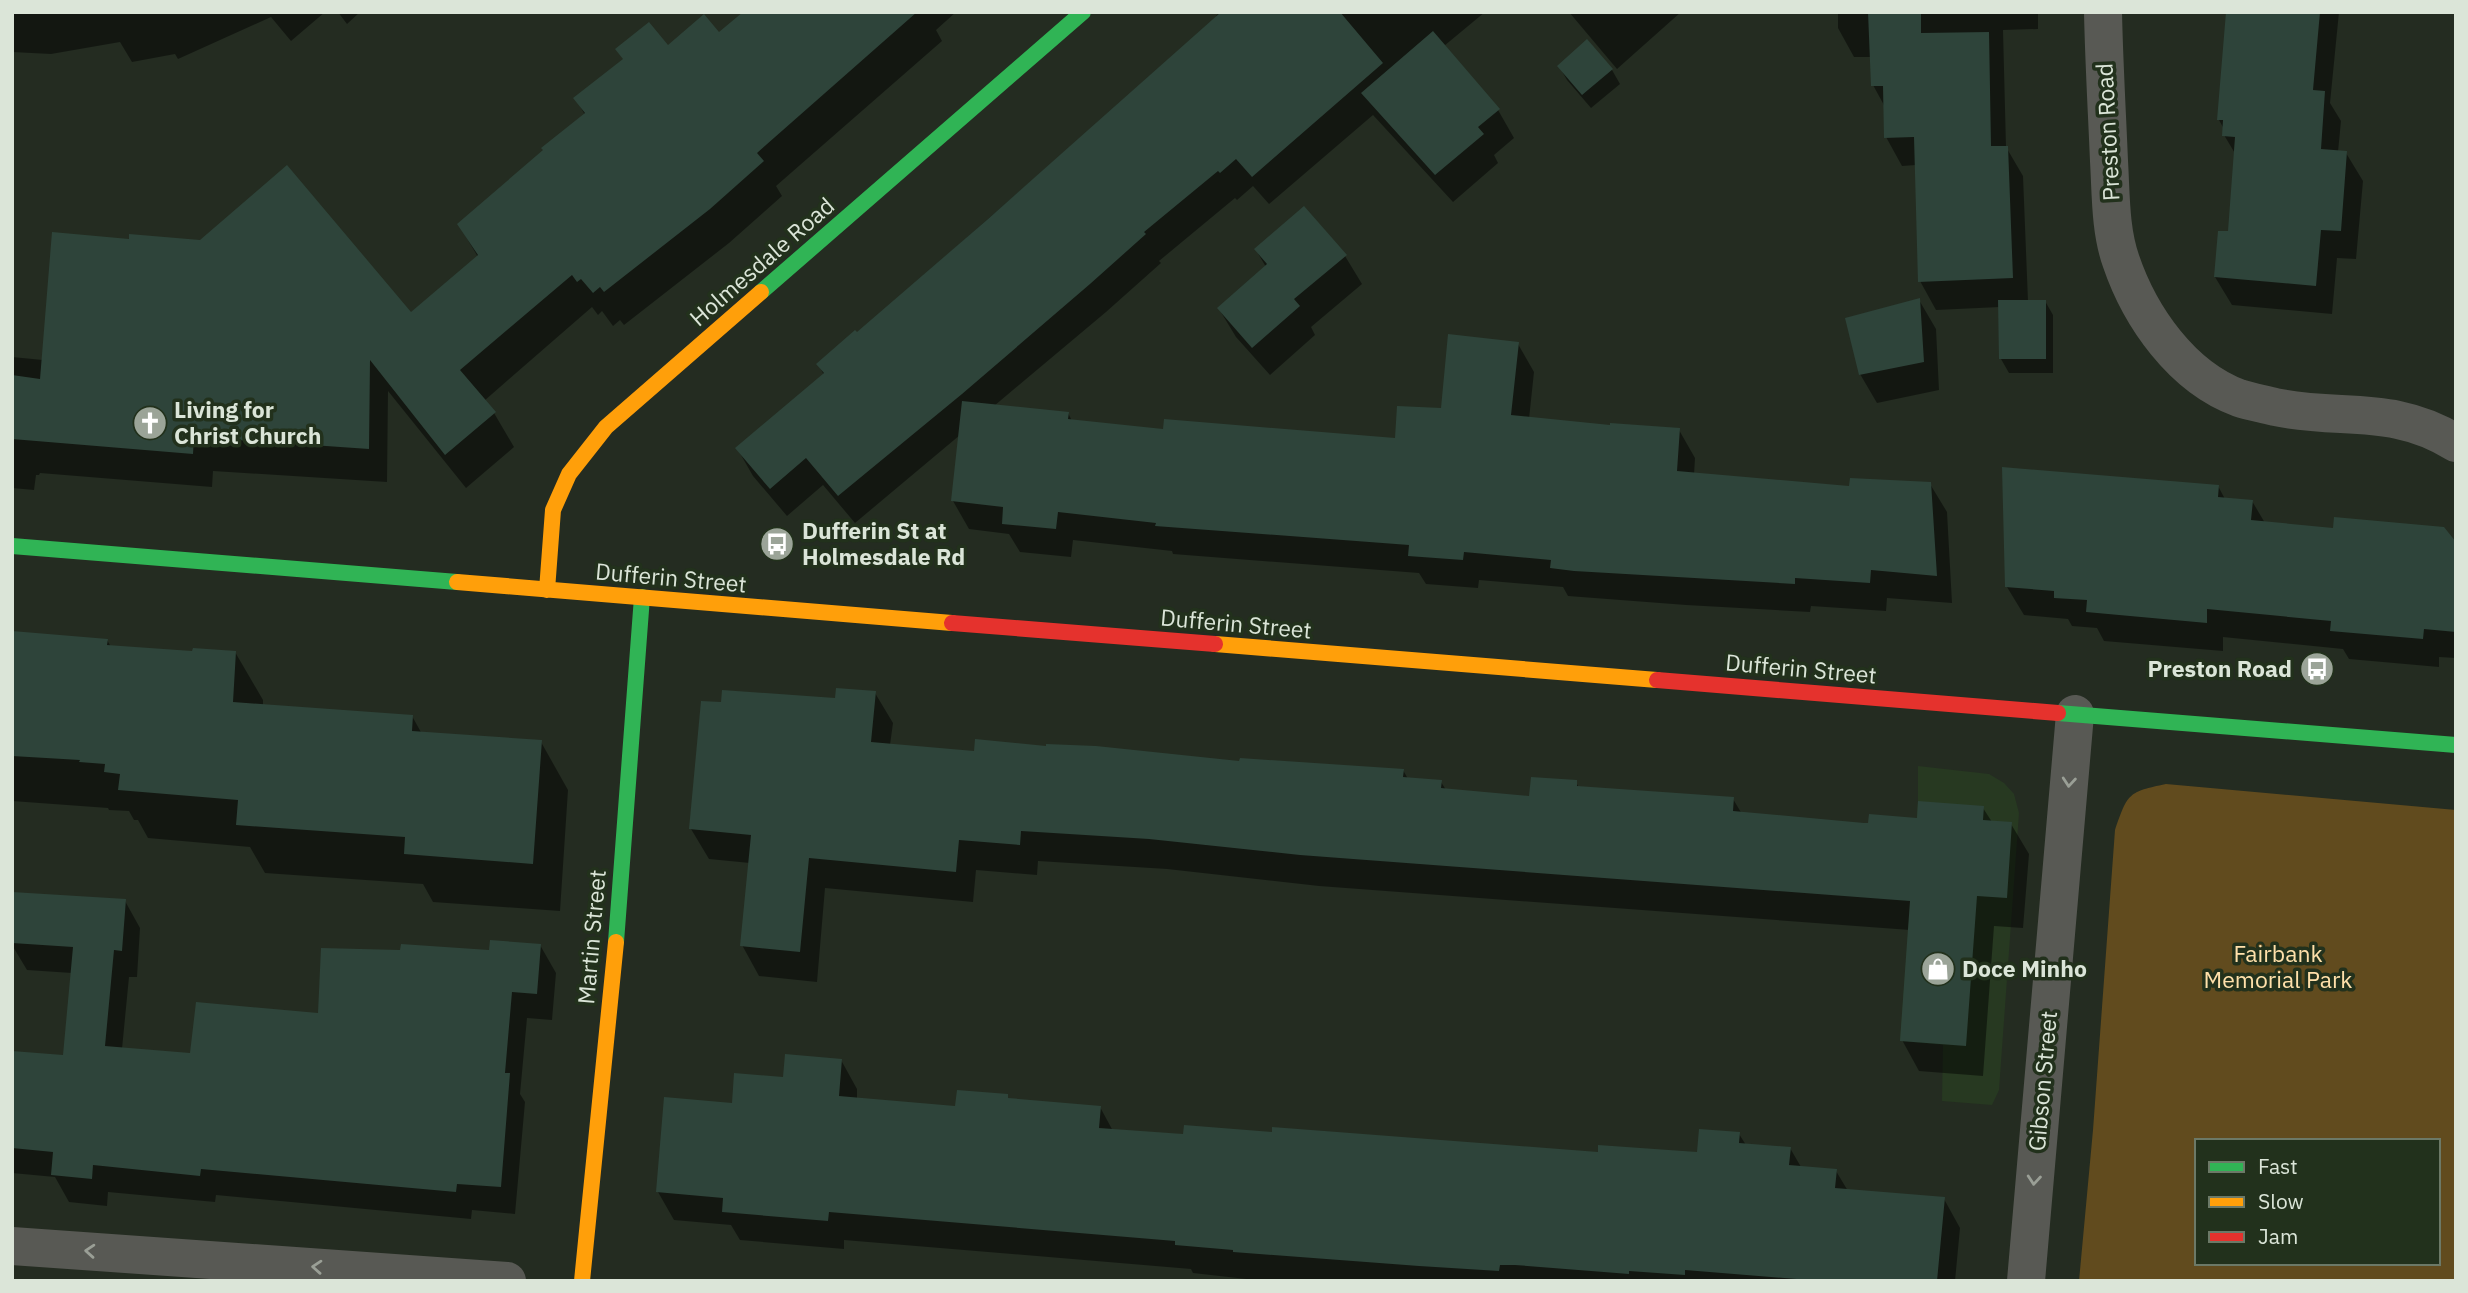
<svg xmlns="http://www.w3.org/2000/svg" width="2468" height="1293" font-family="'IBM Plex Sans',sans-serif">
<rect width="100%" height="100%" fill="#242c21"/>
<path fill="#273921" d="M1918 766 1989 774 2004 783 2014 794 2019 813 1999 1090 1992 1105 1942 1101 1943 1045 1900 1041 1918 801Z"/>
<path fill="#614b1e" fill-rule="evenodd" d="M2166 784 2456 810V1281H2079L2093 1130 2115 830C2128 793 2128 792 2166 784ZM2197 1141H2438V1263H2197Z"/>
<path fill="#0007" d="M12 12H325L291 41 271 17 178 59 175 54 132 62 120 42 51 54 12 52Z
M338 12H360L347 24Z
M745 12H956L936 30 942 41 776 186 782 196 729 243 624 325 620 320 613 326 602 311 598 315 592 307 484 401 494 413 514 447 466 488 388 391 387 482 213 471 212 487 40 473 39 475H36L34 490 12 488V357L43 360 411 314 478 257 459 225 585 115 576 99 667 47 719 35Z
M1220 12H1485L1444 46 1498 110 1514 138 1494 155 1498 163 1453 202 1373 115 1269 204 1253 186 1237 200 1235 198 1159 261 1161 263 1106 312 994 406 1068 413 1072 421 1165 431 1397 439 1442 410 1518 344 1534 372 1529 419 1611 427 1679 430 1695 458 1694 475 1851 488 1930 484 1947 512 1952 603 1887 598 1886 611 1811 606 1810 612 1686 605 1568 596 1563 587 1479 580 1478 588 1426 584 1419 573 1173 554 1172 551 1073 540 1071 557 1020 552 1009 534 969 529 953 501 960 435 855 523 823 485 787 516 753 476 737 448 824 375 818 364 857 334 1217 18 1216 16Z
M1569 12H1681L1617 69Z
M1838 12H2038V29L2003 30 2006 147 2023 176 2028 301H2045L2053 315V373H2009L2001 359 2000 307 1936 310 1920 281 1916 165 1902 166 1886 137 1885 107 1873 85 1872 57H1854L1838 28Z
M2228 12H2339L2330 103 2341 121 2338 152 2346 153 2363 181 2356 259 2337 258 2332 314 2232 305 2215 277 2229 233 2236 155 2224 135V129L2219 120Z
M1559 66 1612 70 1620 84 1591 108 1567 80Z
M1256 250 1345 256 1362 284 1311 327 1315 335 1270 375 1236 337 1219 309 1266 267Z
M1919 300 1936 329 1939 390 1877 403 1860 374Z
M2218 486 2225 499 2252 501 2265 523 2456 544V658L2439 657V667L2349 659 2343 649 2223 637V651L2104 641 2097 628 2072 626 2068 619 2024 615 2007 587Z
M12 633 107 640 111 647 194 653 235 652 263 700V706L412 716 422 734 541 742 568 790 560 911 433 902 423 884 265 873 250 847 148 838 138 820H134L129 811 109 810 108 808 12 801Z
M875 693 893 723 890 745 976 753 1403 770 1408 779 1441 782 1446 790 1531 798 1576 782 1579 788 1733 799 1742 814 1864 825 1918 820 1983 808 1992 822 2011 824 2029 854 2023 928 1994 926 1983 1076 1919 1071 1902 1040 1910 930 1319 886 1167 869 1038 861 1037 875 976 870 973 902 825 888 817 982 759 976 742 945 750 863 709 859 691 829 837 700Z
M125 901 140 928 137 977H129L122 1049 192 1055 320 1015 491 952 540 945 556 973 552 1020 527 1018 520 1094 525 1102 515 1214 472 1210 471 1219 216 1195 215 1202 108 1192 107 1206 69 1202 55 1177 12 1173V1053L64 1056 72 973 27 970 12 945V922Z
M841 1060 857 1089V1099L957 1108 1007 1096 1009 1100 1100 1107 1113 1131 1599 1154 1699 1153 1739 1134 1746 1145 1790 1148 1801 1167 1836 1171 1848 1191 1944 1199 1960 1228 1955 1281H1264L1193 1273 1191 1269 844 1240V1249L740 1240 731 1225 674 1220 658 1192 733 1104 784 1079Z"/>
<path fill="#2e443a" d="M743 12H917L757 153 764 161 710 209 604 292 600 287 593 293 581 279 577 282 572 275 460 370 496 412 445 455 370 360 369 449 194 437 193 454 12 439V375L40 379 52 232 129 239V234L200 240 287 165 411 312 478 255 457 224 543 150 541 148 585 113 573 98 623 59 615 49 649 22 668 45 704 14 719 32Z
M1221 12H1340L1383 63 1252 177 1236 159 1220 173 1218 171 1144 232 1146 234 1090 284 962 394 838 496 806 458 770 489 735 448 824 373 816 364 855 330 857 332 988 219Z
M1868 12H1921V33L1989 32 1991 146H2008L2013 278 1918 282 1914 137 1884 138 1883 86H1871Z
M2226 12H2320L2313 90 2325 91 2321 149 2347 151 2341 231 2321 230 2316 286 2214 277 2218 231H2228L2235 137 2222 136 2223 120H2217Z
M1433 31 1500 109 1478 127 1484 134 1435 175 1361 93Z
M1587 39 1613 69 1582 95 1557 66Z
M1304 206 1347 255 1294 299 1300 306 1252 348 1217 308 1267 264 1254 249Z
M1920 298 1924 362 1859 375 1845 318Z
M1998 300H2046V359H1999Z
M1448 334 1519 342 1511 415 1610 425V423L1680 428 1677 471 1849 486 1850 478 1931 482 1937 576 1871 570 1870 583 1795 578V584L1574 571 1550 568 1551 560 1464 552 1463 560 1408 556 1409 545 1155 526 1156 523 1058 512 1056 529 1002 524 1003 507 951 501 962 401 1069 412 1068 419 1163 429 1164 419 1395 438 1397 406 1441 408Z
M2002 467 2219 485 2218 497 2253 500 2251 520 2333 528 2334 517 2444 527 2456 542V632L2424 629 2423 639 2330 631 2331 621 2207 609V623L2086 612 2087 600 2054 598V591L2005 587Z
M12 631 108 639 107 645 192 651 193 648 236 651 233 702 413 715 412 731 542 740 533 864 404 854 405 837 236 825 238 800 118 790 120 774 104 772 105 764 79 762 80 760 12 756Z
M836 688 876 691 871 742 974 751 975 739 1046 746V744L1096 746 1239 761 1240 758 1404 769 1403 777 1442 780 1441 788 1529 796 1531 777 1577 780V786L1734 797 1733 811 1864 823H1868L1869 814 1917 818 1918 801 1984 806 1983 820 2012 822 2007 898 1977 896 1966 1046 1900 1041 1910 901 1300 855 1149 839 1021 831 1020 845 959 840 956 872 809 858 800 952 740 946 751 835 689 829 701 701 721 702 722 690 835 698Z
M12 892 126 899 122 951 114 950 105 1046 190 1053 196 1002 318 1013 321 948 400 950 401 944 489 950 490 940 541 944 537 994 512 992 505 1073H510L501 1187 457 1184 456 1192 201 1169 200 1176 93 1165 92 1179 51 1175 53 1152 12 1148V1051L63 1055 73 947 12 943Z
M785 1054 842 1059 839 1096 955 1106 957 1090 1008 1094V1098L1101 1106 1099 1128 1183 1134 1184 1125 1272 1132V1127L1598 1152V1145L1697 1152 1699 1129 1740 1132 1739 1143 1791 1147 1789 1165 1837 1169 1835 1188 1945 1197 1937 1281H1821L1685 1270V1275L1629 1271V1274L1515 1265H1500L1499 1271 1419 1266 1233 1252V1250L1175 1245V1241L829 1212 828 1221 722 1212 723 1198 656 1192 664 1097 732 1103 734 1073 783 1077Z"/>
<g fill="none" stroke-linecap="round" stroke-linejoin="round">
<path stroke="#585954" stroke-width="38" d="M2103 12C2104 62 2107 112 2109 161 2111 194 2110 230 2121 261 2140 317 2182 377 2239 398 2251 402 2264 404 2275 407 2342 421 2393 404 2456 443
M12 1246 507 1281
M2026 1281 2075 714"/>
<path stroke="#30b455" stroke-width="16" d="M761 292 1083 12
M12 546 457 582
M2058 713 2456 745
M616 942 642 597"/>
<path stroke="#ff9f0a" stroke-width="16" d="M457 582 952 623
M547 590 553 510 569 474 606 427 761 292
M1215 644 1657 680
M582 1281 616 942"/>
<path stroke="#e5322d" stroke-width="16" d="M952 623 1215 644
M1657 680 2058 713"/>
</g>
<defs><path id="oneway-chevron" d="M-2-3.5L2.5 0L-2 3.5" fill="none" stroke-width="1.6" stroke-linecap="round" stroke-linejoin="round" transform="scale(1.75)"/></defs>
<g stroke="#9a9f96">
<use href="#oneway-chevron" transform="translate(2069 782) rotate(95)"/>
<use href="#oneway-chevron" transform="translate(2034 1180) rotate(95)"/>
<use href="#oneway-chevron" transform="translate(90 1251) rotate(-176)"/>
<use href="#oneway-chevron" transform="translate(317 1267) rotate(-176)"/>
</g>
<defs>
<g id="church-disc" transform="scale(1.75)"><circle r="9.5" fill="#9ba498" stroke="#22311c"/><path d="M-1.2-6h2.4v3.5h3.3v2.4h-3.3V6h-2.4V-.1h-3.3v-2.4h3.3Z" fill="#fff"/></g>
<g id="bus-disc" transform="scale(1.75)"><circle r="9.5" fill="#9ba498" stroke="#22311c"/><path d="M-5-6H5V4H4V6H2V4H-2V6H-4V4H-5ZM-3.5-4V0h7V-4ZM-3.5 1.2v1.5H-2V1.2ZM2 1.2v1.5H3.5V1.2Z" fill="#fff"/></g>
<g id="shop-disc" transform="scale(1.75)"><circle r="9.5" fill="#9ba498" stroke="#22311c"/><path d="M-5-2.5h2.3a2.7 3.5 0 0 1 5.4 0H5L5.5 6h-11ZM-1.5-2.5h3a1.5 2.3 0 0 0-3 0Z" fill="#fff"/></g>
</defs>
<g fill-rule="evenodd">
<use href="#church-disc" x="150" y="423"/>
<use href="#bus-disc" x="777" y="544"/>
<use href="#bus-disc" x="2317" y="669"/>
<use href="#shop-disc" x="1938" y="969"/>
</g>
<g text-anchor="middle" stroke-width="7" stroke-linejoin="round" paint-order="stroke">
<g font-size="23" fill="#dbe5d8" stroke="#22311c">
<text transform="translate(2108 132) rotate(-93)" y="8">Preston Road</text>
<text transform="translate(762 262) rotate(-41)" y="8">Holmesdale Road</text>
<text transform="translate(671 578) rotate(5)" y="8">Dufferin Street</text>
<text transform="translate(1236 624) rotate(5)" y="8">Dufferin Street</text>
<text transform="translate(1801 669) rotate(5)" y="8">Dufferin Street</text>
<text transform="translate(592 937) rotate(-85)" y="8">Martin Street</text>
<text transform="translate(2043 1081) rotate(-85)" y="8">Gibson Street</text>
</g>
<g font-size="23" font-weight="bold" fill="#dbe5d8" stroke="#22311c" text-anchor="start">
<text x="174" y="418">Living for<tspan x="174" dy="26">Christ Church</tspan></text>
<text x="802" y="539">Dufferin St at<tspan x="802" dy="26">Holmesdale Rd</tspan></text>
<text x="2292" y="677" text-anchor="end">Preston Road</text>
<text x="1962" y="977">Doce Minho</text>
</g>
<g font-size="23" fill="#ffe0aa" stroke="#22311c">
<text x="2278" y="962">Fairbank<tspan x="2278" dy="26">Memorial Park</tspan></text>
</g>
</g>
<rect width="2468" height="1293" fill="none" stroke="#dbe5d8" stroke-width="28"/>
<rect x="2195" y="1139" width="245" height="126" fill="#22311c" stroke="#6c7967" stroke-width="2"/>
<rect x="2209" y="1162" width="35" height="10" fill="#30b455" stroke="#6c7967" stroke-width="2"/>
<text x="2258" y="1174" font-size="21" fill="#dbe5d8">Fast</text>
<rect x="2209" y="1197" width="35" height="10" fill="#ff9f0a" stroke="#6c7967" stroke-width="2"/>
<text x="2258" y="1209" font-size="21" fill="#dbe5d8">Slow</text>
<rect x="2209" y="1232" width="35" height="10" fill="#e5322d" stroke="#6c7967" stroke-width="2"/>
<text x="2258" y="1244" font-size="21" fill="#dbe5d8">Jam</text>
</svg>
